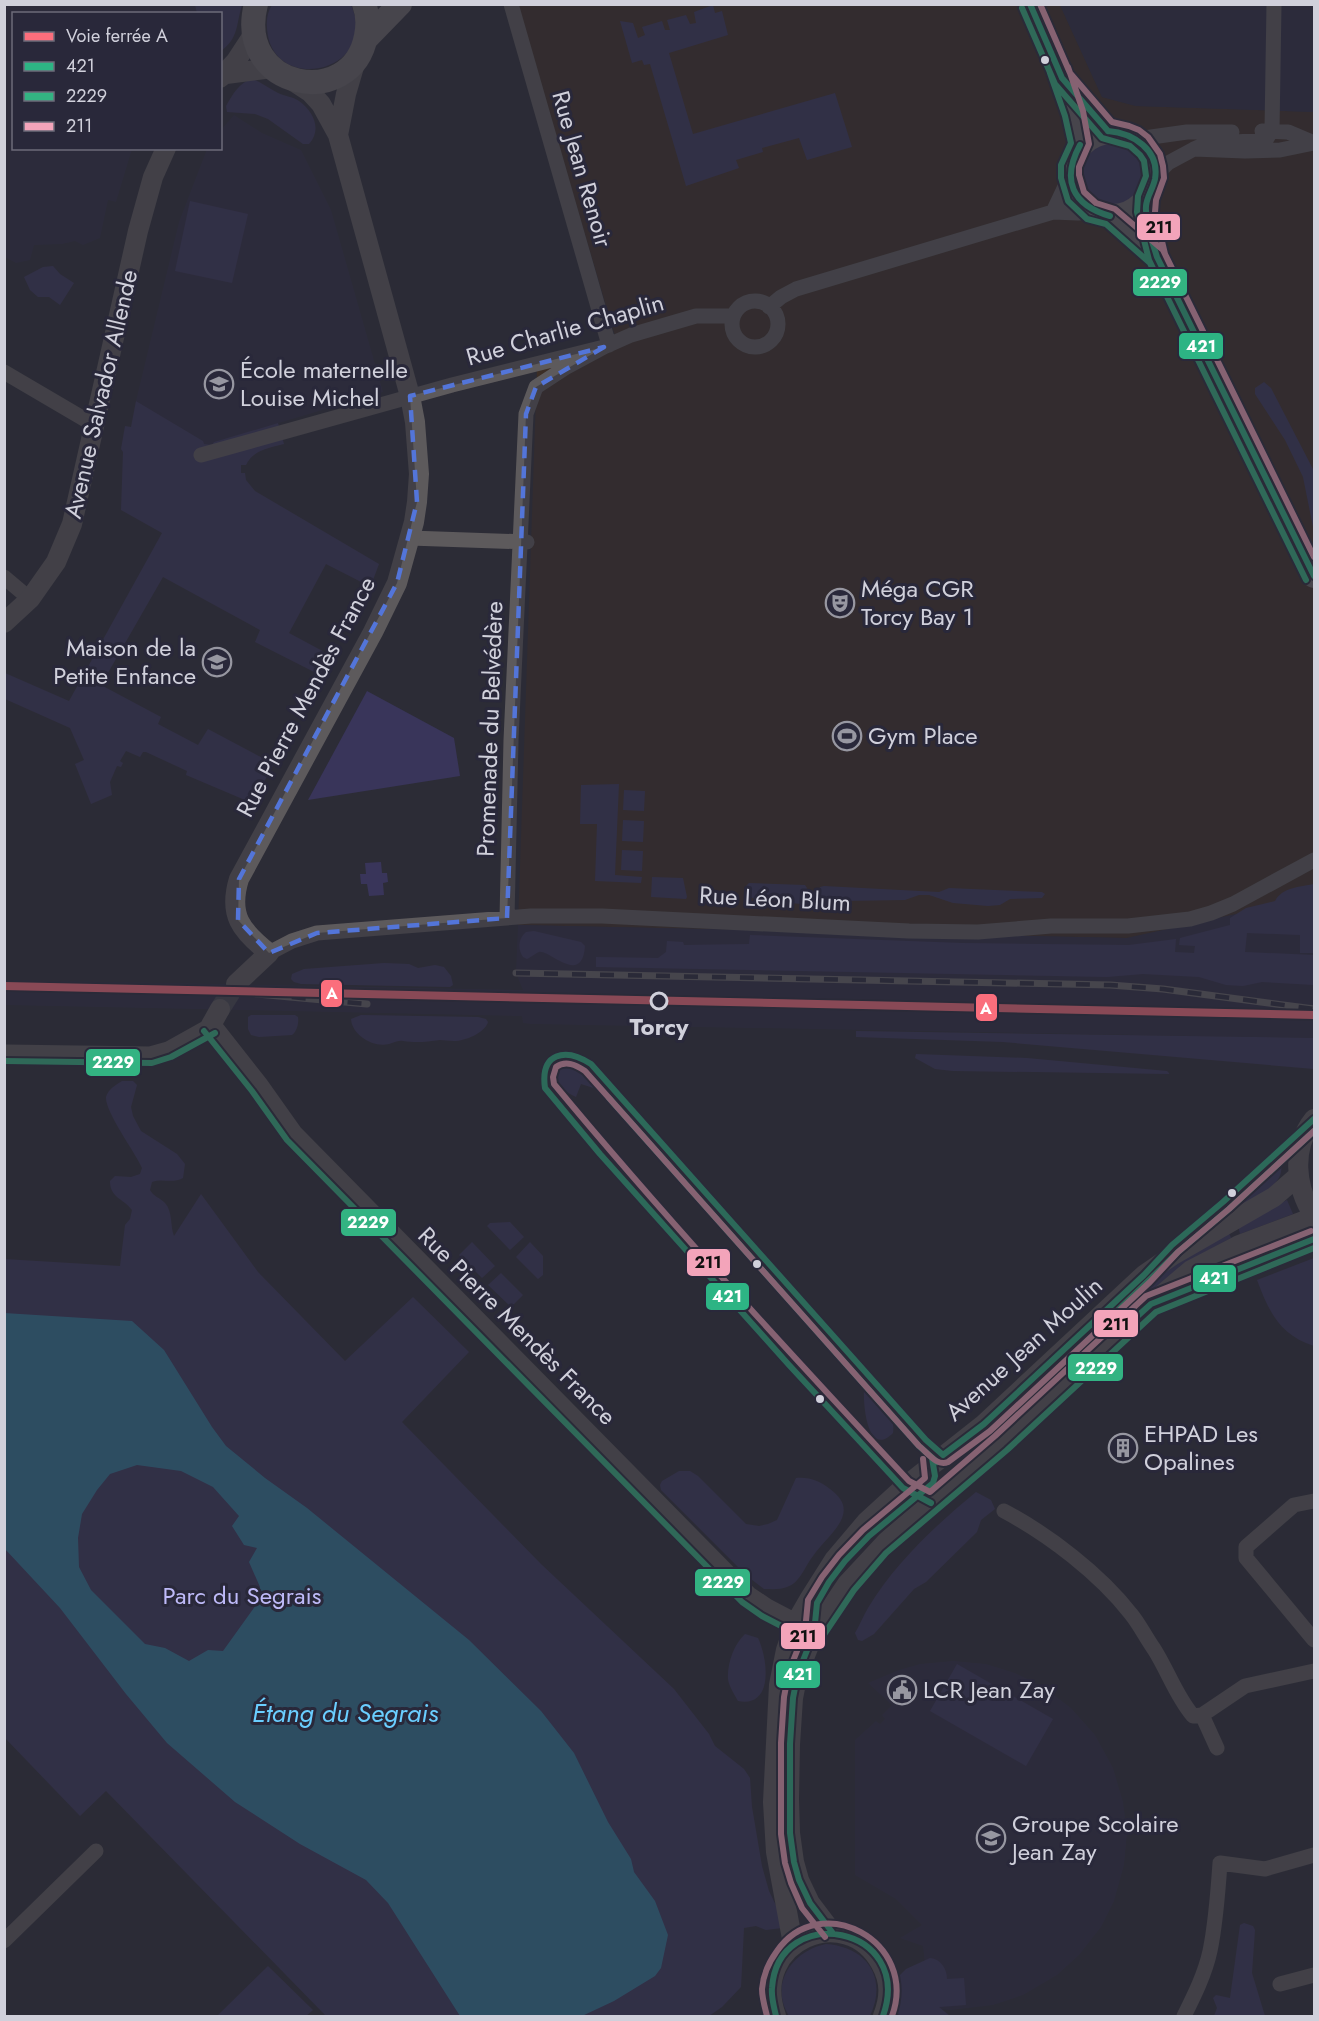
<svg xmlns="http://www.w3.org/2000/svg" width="1319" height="2021" font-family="Jost,sans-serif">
<rect width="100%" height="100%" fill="#2c2c36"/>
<path fill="#3c2e26" d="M517 5H1060L1102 97 1136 106 1314 112V912L1268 907 1127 938 518 925 537 368 618 346Z"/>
<path fill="#2e2c42" d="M5 5H217L215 14H14V148L132 149 116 202 108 200 100 238 83 245 75 241 62 244 34 245 30 260 16 263 5 257Z
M1060 5H1314V112L1136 106 1102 97Z
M234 115 262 133 301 150 331 210 383 392 245 433 214 442 212 445 203 444V441L136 401 179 222 207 149 220 148 221 130Z
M1268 907 1314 912V1038L532 1024 523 1023 522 1016 5 1005V980L523 990 516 973 518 925 1127 938Z
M953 1661 986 1664 1015 1673 1042 1686 1071 1708 1095 1735 1113 1768 1123 1802 1127 1832 1124 1865 1114 1901 1101 1927 1079 1955 1057 1975 1023 1995 993 2005 951 2010 930 2008 923 1946 900 1938 922 1925 896 1899 855 1875V1740L876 1721 880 1724 885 1719 882 1715 892 1705 868 1683 899 1670 920 1664Z"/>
<path fill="#39355a" d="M195 5H242C236 24 239 38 221 51L220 14 197 13Z
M272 5H351C380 69 280 95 268 36 266 25 266 14 272 5Z
M713 5 715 13 722 11 728 35 669 53 693 134 835 93 852 147 807 160 799 138 762 148 763 152 736 160 739 168 686 186 650 64 644 65 642 60 632 63 620 21 633 23 638 38 645 35 642 27 662 21 665 30H670L667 20 686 15 690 24 696 23 694 12Z
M253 79C262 83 269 88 278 93 284 96 294 97 299 101 314 112 322 130 309 144H303L268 119 255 114 227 112 226 106C233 94 239 82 253 79Z
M1081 174a32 32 0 1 1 64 0a32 32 0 1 1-64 0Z
M190 201 248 214 232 283 175 271Z
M53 266 60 274 74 283 60 305 49 297H38L30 290 24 277 43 267Z
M1264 382 1271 388 1314 471V532L1303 477 1285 440 1255 394V388Z
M136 401 203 441 204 444 212 445 214 442 278 423 284 444C269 448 253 450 246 465H241V473H245L246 480 255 491 379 564 373 580 367 585 326 564 289 633 330 655 320 675 255 642 260 630 163 577 101 685 161 717 158 724 198 745 208 729 274 764 252 803 186 775 187 771 146 752H143L140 757 126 751 120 761 123 763 121 767 117 766 110 782 112 795 91 804 75 764 84 760 70 728 5 699V673L69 701 162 533 121 510 123 452 121 449 125 426 131 427Z
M367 691 454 738 460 776 308 800Z
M619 784 615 875 642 877 641 883 595 881 597 824H580L581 785Z
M624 790 645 791 644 811 623 810Z
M623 820 644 821 643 842 622 841Z
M622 850 643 851 642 871 621 870Z
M381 862 382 873H387L388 882 383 883 384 895 369 896 367 884H361L360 874H366L365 863Z
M652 877 683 878 687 897 686 899 651 897Z
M749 883 805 885 807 888 805 900 801 904 756 900 746 894V886Z
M1314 884V953H1300V935L1247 933 1245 952 1314 955V985L1262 982 1243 986 1226 985 1199 977 1143 974 1107 977 596 967V957L658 958 666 952 667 941 683 942 684 945 749 944 750 935 962 943 1129 945 1176 939 1175 952 1194 953 1195 946 1179 945 1180 938 1230 925V918L1246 908 1275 901C1283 887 1299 887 1314 884Z
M824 886 939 892 949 888 1042 892 1045 894 1042 898 1010 899 1000 905 988 906 953 903 929 895H919L905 900 842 901 822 904C818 898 817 894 820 887Z
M534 931 581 942 585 946C582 987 549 949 539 952 536 953 531 957 527 959L523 957C517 948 519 938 526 932Z
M384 963 409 964 418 968 435 965 444 967 451 976 453 985 450 987 301 984 294 982 291 979 292 974 304 969Z
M251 1015H295L298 1017C299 1023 297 1031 292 1035L259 1037 251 1035 248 1029V1017Z
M361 1015 478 1017 486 1019 488 1022C485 1033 465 1041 454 1041 449 1041 444 1040 440 1040 426 1042 416 1043 403 1041 397 1040 394 1043 389 1044 373 1048 352 1035 351 1019Z
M856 1031 1314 1038V1069L1003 1042 856 1037Z
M916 1054 1027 1058 1167 1071 1170 1074 953 1071 935 1069 915 1058Z
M570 1063 581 1066 603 1091 581 1084 576 1097C565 1092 557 1086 556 1074L560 1068Z
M122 1081H133L137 1085 131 1107 133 1116 141 1131 177 1154 185 1164 183 1178C172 1184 163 1178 152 1182L150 1190C154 1197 159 1197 165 1203 173 1212 170 1226 174 1236L201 1194 258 1272 345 1361 413 1297 469 1352 402 1422 541 1564 674 1689 709 1734 715 1746 744 1769 750 1778 752 1807 762 1866 769 1891 782 1918V1928L766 1930 756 1926 744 1928 741 1987 722 2007 709 2016H326L106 1791 80 1816 5 1738 4 1259 120 1266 125 1225 130 1219 132 1210C123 1198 110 1198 110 1181L115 1176 131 1177 140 1174 142 1168C135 1152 105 1112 106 1097 108 1089 116 1085 122 1081Z
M1282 1157C1281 1162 1282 1167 1281 1172 1279 1187 1246 1206 1234 1215L1229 1203Z
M1287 1200 1293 1214 1240 1234 1238 1225Z
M510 1222 524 1237 510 1250 487 1226 490 1223Z
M1228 1230 1231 1238 1196 1257 1057 1378 998 1433 995 1429 1067 1359 1159 1277 1179 1260Z
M1303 1231 1312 1238 1250 1261 1247 1252Z
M472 1242 495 1266 482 1278 459 1255Z
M530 1242 543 1256V1275L538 1279 516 1257Z
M1314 1258V1346C1280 1335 1269 1312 1257 1280Z
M501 1273 523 1295 511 1307 488 1285Z
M867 1386C880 1399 896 1412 893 1433 867 1459 863 1403 864 1389Z
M679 1471H690L698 1476 746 1524 759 1526 768 1524 777 1520 796 1478C811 1477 819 1481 830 1489 863 1513 828 1534 813 1556 805 1566 800 1583 787 1587 780 1590 771 1589 764 1589L747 1576 661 1490 660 1485 662 1481Z
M976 1492 991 1500 995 1509 981 1520 977 1532 926 1582 914 1589 874 1634 862 1641 858 1640 855 1633C860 1625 863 1616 868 1608 895 1563 936 1525 976 1492Z
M745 1634 758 1638C768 1659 774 1708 738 1701 734 1694 729 1686 728 1679 727 1664 734 1644 745 1634Z
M957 1664 1053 1719 1026 1766 930 1711Z
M1244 1923 1253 1926 1255 1930 1252 1973 1265 2016H1214L1217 2008 1213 1998 1216 1995 1230 1998 1240 1925Z
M826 1944C867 1947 888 1978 870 2016H789C769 1984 792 1951 826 1944Z
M930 1958C941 1959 947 1969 947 1979L964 1978 966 2005 939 2007 950 2016H899L897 2011 899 1976 906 1969Z
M268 1966 313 2010 306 2016H217Z"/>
<path fill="#307696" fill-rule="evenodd" d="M4 1313 132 1321 164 1350 212 1427 226 1446 265 1478 307 1508 469 1640 541 1711 574 1753 608 1822 631 1859 634 1872 655 1901 668 1935 661 1968 655 1976 614 2001 582 2016H460L388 1903 366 1880 300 1844 235 1802 167 1743 126 1694 60 1608 5 1549ZM137 1465 181 1471 213 1487 239 1516 232 1526 244 1545 257 1548 249 1562 260 1587 256 1605 223 1651 208 1650 189 1661 165 1648 145 1644 91 1590 79 1567 78 1538 82 1514 97 1490 110 1474Z"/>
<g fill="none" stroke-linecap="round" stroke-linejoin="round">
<path stroke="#45454f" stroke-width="20" stroke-dasharray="20 10" stroke-linecap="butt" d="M220 1009 236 984"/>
<path stroke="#5d5a5c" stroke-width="15" d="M511 4 609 345
M1262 131 1288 132 1314 143
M1137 139 1187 132H1232
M1194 149 1206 144 1266 140 1272 130 1274 4
M1155 176 1168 163 1194 149 1245 151 1280 150 1314 143
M1053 212 1070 176
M732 324a23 23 0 1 1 46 0a23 23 0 1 1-46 0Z
M769 307 781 297 796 289 1053 212 1078 213 1092 211
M4 372 96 426
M201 455 452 385 604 347 631 335 696 316H733
M410 538 527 542
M4 577 30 599
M507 918 511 740 526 414 536 387 565 368 604 347
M269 953 292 941 317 933 531 916H602L909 931 978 932 1051 926H1128L1190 919 1211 913 1233 904 1314 860
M4 1052 150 1054 168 1049 211 1025
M1314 1501 1294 1505 1246 1547V1558L1314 1640
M1004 1511C1049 1535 1100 1574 1131 1614 1140 1625 1146 1638 1154 1649 1168 1671 1176 1696 1193 1716L1202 1715 1245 1686 1314 1671
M1202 1715 1217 1748
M4 1941 96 1851
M1280 1984 1314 1975
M1184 2016C1194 1996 1205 1974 1210 1951 1216 1922 1218 1892 1220 1863L1265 1869 1314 1855"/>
<path stroke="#5d5a5c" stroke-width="20" d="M226 74 272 68
M220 78 236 61 253 35
M338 135 346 94 356 60
M4 623 30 599 56 562 72 524 138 231 153 177 166 148
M236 984 269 953C241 931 228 915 239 879L373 632 397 583 414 522 417 502 419 474 415 422 410 396 338 135 321 104 310 92 290 79
M220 1009 211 1025 259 1086 293 1134 748 1596 766 1608 806 1629
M1314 1119C1291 1148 1295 1187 1314 1216
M832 1932 810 1903 799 1880 794 1862 790 1833 789 1799 790 1744 793 1698 798 1673 814 1633 847 1584 887 1541 1001 1443 1151 1304 1191 1270 1239 1245 1314 1217
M793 1944 776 1852 773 1802 779 1685 786 1650 795 1624 810 1598 834 1560 867 1521 903 1488 984 1424 1144 1275 1173 1255 1274 1197 1298 1176
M776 2016C749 1941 847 1900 881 1964 891 1982 890 1998 883 2016"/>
<path stroke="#686466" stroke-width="24" d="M256 4C234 90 352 111 366 36 368 26 368 14 364 4
M1030 4C1051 50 1071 95 1080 145
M366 39 400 4
M1070 174a42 42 0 1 1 84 0a42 42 0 1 1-84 0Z
M1147 198 1149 234 1157 257 1314 576
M1110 216 1157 257"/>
<g stroke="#676467" stroke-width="7">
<path id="rail" d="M516 973 1110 985 1163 989 1314 1009
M236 992 367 1004"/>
</g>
<use href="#rail" stroke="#29283a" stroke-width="4.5" stroke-dasharray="14" stroke-linecap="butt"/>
<g stroke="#29283a" stroke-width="10">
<path id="bus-1" d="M1030 4 1062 78 1108 131
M1108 131C1133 133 1160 150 1155 179 1153 189 1147 196 1146 206 1145 223 1152 241 1157 257L1314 576
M1080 145C1061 180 1072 205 1110 216
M1122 1330 1151 1304 1314 1239
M943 1455 984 1424 1144 1275 1172 1245 1223 1202 1314 1119
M931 1503 903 1488 789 1365 600 1154 545 1088C540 1053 565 1047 591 1064L926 1440 943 1455
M832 1932 810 1903 799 1880 794 1862 790 1833V1744L793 1698 798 1673 814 1633 817 1603 829 1582 845 1561 869 1536 933 1483 935 1476 932 1458
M776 2016C774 2007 771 1997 772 1988 778 1901 915 1925 883 2016"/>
</g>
<g stroke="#29283a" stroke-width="10">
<path id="bus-2" d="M1022 8 1055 84 1102 138 1130 146 1140 155 1144 161 1146 176 1138 196 1137 212 1149 260 1306 580
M1050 73 1065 116 1071 143 1061 165V178L1068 201 1087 219 1106 224 1150 263 1160 285
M204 1031 252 1091 287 1140 742 1602 762 1616 812 1642 821 1639 854 1590 886 1553 1007 1450 1156 1312 1314 1248
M4 1061 152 1063 171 1057 215 1033
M609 1098 919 1446 937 1462
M1115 1313 1178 1252 1229 1209 1314 1131"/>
</g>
<g stroke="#29283a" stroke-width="10">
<path id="bus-3" d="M1040 4 1070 73 1112 122 1129 126 1139 130 1148 137 1160 154 1163 166 1164 178 1156 200 1155 212 1165 254 1314 557
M1068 67 1083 111 1089 144 1079 167V175L1084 192 1096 203 1115 209 1163 250 1176 277
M1311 1231 1146 1296 995 1436 930 1492 909 1481C788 1351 667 1220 554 1084L553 1077 556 1067C566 1060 576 1065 585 1071L919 1446C928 1453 937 1467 948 1462L990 1431 1150 1282 1178 1252 1229 1209 1314 1131
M825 1937 802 1908 791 1883 785 1863 781 1834V1743L784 1697 789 1671 805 1631 808 1600 822 1577 839 1555 863 1530 925 1478 923 1459
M767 2016C765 2008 762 1998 762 1989 763 1975 769 1962 777 1951 820 1889 919 1941 892 2016"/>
</g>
<use href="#bus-1" stroke="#2db484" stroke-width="6"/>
<use href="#bus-2" stroke="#33b382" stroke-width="6"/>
<use href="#bus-3" stroke="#f3a4ba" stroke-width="6"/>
<g stroke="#29283a" stroke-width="12">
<path id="rail-1" d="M4 986 1314 1015"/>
</g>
<use href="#rail-1" stroke="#fb6e7c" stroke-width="8"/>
</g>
<path d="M0 0H1319V2021H0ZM604 347 536 387 526 414 507 918 317 933 269 953 238 920 239 879 397 583 417 502 410 396Z" fill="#2c2c36" fill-opacity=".55" fill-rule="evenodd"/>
<path fill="none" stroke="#5375d9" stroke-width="4.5" stroke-dasharray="12 8" stroke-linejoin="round" d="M604 347 536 387 526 414 507 918 317 933 269 953 238 920 239 879 397 583 417 502 410 396Z"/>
<defs>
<g id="school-ring" transform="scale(1.5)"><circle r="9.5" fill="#29283a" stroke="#9797a1" stroke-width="1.5"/><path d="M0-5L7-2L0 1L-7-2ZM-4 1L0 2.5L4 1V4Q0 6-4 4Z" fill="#9797a1"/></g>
<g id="theatre-ring" transform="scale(1.5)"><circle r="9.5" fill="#29283a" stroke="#9797a1" stroke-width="1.5"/><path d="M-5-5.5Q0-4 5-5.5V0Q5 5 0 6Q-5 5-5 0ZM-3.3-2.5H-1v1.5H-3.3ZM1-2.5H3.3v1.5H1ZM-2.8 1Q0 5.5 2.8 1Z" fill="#9797a1"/></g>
<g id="stadium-ring" transform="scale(1.5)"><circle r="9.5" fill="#29283a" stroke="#9797a1" stroke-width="1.5"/><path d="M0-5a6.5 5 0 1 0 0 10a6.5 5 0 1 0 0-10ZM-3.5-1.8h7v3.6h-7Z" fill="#9797a1"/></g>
<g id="building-ring" transform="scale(1.5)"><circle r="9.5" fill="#29283a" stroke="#9797a1" stroke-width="1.5"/><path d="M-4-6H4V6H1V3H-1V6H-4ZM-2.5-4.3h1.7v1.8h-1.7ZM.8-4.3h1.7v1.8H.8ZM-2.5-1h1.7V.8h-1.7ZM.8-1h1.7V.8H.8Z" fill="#9797a1"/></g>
<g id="civic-ring" transform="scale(1.5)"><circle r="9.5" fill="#29283a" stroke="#9797a1" stroke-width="1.5"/><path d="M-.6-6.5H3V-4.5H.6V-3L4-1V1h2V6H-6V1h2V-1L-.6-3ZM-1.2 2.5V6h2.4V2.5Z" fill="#9797a1"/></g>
</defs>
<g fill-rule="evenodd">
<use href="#school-ring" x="219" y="384"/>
<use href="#theatre-ring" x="840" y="603"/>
<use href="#school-ring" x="217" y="662"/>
<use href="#stadium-ring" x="847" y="736"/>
<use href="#building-ring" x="1123" y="1448"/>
<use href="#civic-ring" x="902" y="1690"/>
<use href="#school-ring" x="991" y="1838"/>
</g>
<g fill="#d0d0db" stroke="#29283a" stroke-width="2">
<circle cx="1045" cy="60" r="5"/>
<circle cx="1232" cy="1193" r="5"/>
<circle cx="757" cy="1264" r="5"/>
<circle cx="820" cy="1399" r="5"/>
</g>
<circle fill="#29283a" stroke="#d0d0db" stroke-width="3" cx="659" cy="1001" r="8"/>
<g text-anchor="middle" stroke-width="6" stroke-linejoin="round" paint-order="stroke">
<g font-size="24" fill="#d0d0db" stroke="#29283a">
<text transform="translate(582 169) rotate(74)" y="8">Rue Jean Renoir</text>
<text transform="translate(565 330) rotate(-16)" y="8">Rue Charlie Chaplin</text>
<text transform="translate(101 394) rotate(-77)" y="8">Avenue Salvador Allende</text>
<text transform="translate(306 697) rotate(-62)" y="8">Rue Pierre Mendès France</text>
<text transform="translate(490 729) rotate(-88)" y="8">Promenade du Belvédère</text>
<text transform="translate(775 899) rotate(3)" y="8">Rue Léon Blum</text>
<text transform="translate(517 1326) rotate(45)" y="8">Rue Pierre Mendès France</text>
<text transform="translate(1024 1349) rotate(-42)" y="8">Avenue Jean Moulin</text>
</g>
<g font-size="24" fill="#d0d0db" stroke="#29283a" text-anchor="start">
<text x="240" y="378">École maternelle<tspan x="240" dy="28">Louise Michel</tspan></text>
<text x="861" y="597">Méga CGR<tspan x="861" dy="28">Torcy Bay 1</tspan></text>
<text x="196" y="656" text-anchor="end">Maison de la<tspan x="196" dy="28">Petite Enfance</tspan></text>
<text x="868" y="744">Gym Place</text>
<text x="1144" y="1442">EHPAD Les<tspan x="1144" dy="28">Opalines</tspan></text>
<text x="923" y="1698">LCR Jean Zay</text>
<text x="1012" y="1832">Groupe Scolaire<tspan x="1012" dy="28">Jean Zay</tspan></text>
</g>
<g font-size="24" font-weight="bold" fill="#d0d0db" stroke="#29283a">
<text x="659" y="1035">Torcy</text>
</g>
<g font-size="24" fill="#bebaf8" stroke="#29283a">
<text x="242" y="1604">Parc du Segrais</text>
</g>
<g font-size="26" font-style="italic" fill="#6aceff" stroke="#29283a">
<text x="345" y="1722">Étang du Segrais</text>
</g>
</g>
<g stroke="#29283a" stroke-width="2">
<rect x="1136" y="213" width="45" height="28" rx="6" fill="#f3a4ba"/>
<rect x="1132" y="268" width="56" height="29" rx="6" fill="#33b382"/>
<rect x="1178" y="332" width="46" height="28" rx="6" fill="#2db484"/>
<rect x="320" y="979" width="23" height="29" rx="6" fill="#fb6e7c"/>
<rect x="975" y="993" width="23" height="29" rx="6" fill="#fb6e7c"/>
<rect x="85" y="1048" width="56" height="29" rx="6" fill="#33b382"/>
<rect x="340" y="1208" width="57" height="29" rx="6" fill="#33b382"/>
<rect x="686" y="1248" width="45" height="29" rx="6" fill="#f3a4ba"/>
<rect x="1192" y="1264" width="45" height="29" rx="6" fill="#2db484"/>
<rect x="705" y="1282" width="45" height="29" rx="6" fill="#2db484"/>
<rect x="1093" y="1309" width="46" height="29" rx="6" fill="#f3a4ba"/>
<rect x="1067" y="1353" width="57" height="29" rx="6" fill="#33b382"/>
<rect x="694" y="1568" width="57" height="29" rx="6" fill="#33b382"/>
<rect x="780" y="1622" width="46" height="28" rx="6" fill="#f3a4ba"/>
<rect x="775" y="1660" width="46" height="29" rx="6" fill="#2db484"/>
</g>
<g font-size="16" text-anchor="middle" font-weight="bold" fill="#fff">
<text x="1160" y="288">2229</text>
<text x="1201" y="352">421</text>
<text x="332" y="999">A</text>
<text x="986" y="1014">A</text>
<text x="113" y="1068">2229</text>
<text x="368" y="1228">2229</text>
<text x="1214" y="1284">421</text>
<text x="727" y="1302">421</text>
<text x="1096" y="1374">2229</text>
<text x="723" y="1588">2229</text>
<text x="798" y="1680">421</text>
</g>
<g font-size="16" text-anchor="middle" font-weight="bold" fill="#111">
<text x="1159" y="233">211</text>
<text x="708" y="1268">211</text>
<text x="1116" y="1330">211</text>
<text x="803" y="1642">211</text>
</g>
<rect width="1319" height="2021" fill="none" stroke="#d0d0db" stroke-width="12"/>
<rect x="12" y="12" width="210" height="138" fill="#29283a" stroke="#6c6b7a" stroke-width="1.5"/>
<rect x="24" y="32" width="30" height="9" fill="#fb6e7c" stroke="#6c6b7a" stroke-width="1.5"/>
<text x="66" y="42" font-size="18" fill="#d0d0db">Voie ferrée A</text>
<rect x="24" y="62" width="30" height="9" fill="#2db484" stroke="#6c6b7a" stroke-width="1.5"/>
<text x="66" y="72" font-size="18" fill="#d0d0db">421</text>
<rect x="24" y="92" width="30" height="9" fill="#33b382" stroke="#6c6b7a" stroke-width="1.5"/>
<text x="66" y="102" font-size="18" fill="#d0d0db">2229</text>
<rect x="24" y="122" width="30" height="9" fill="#f3a4ba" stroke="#6c6b7a" stroke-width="1.5"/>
<text x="66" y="132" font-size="18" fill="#d0d0db">211</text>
</svg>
